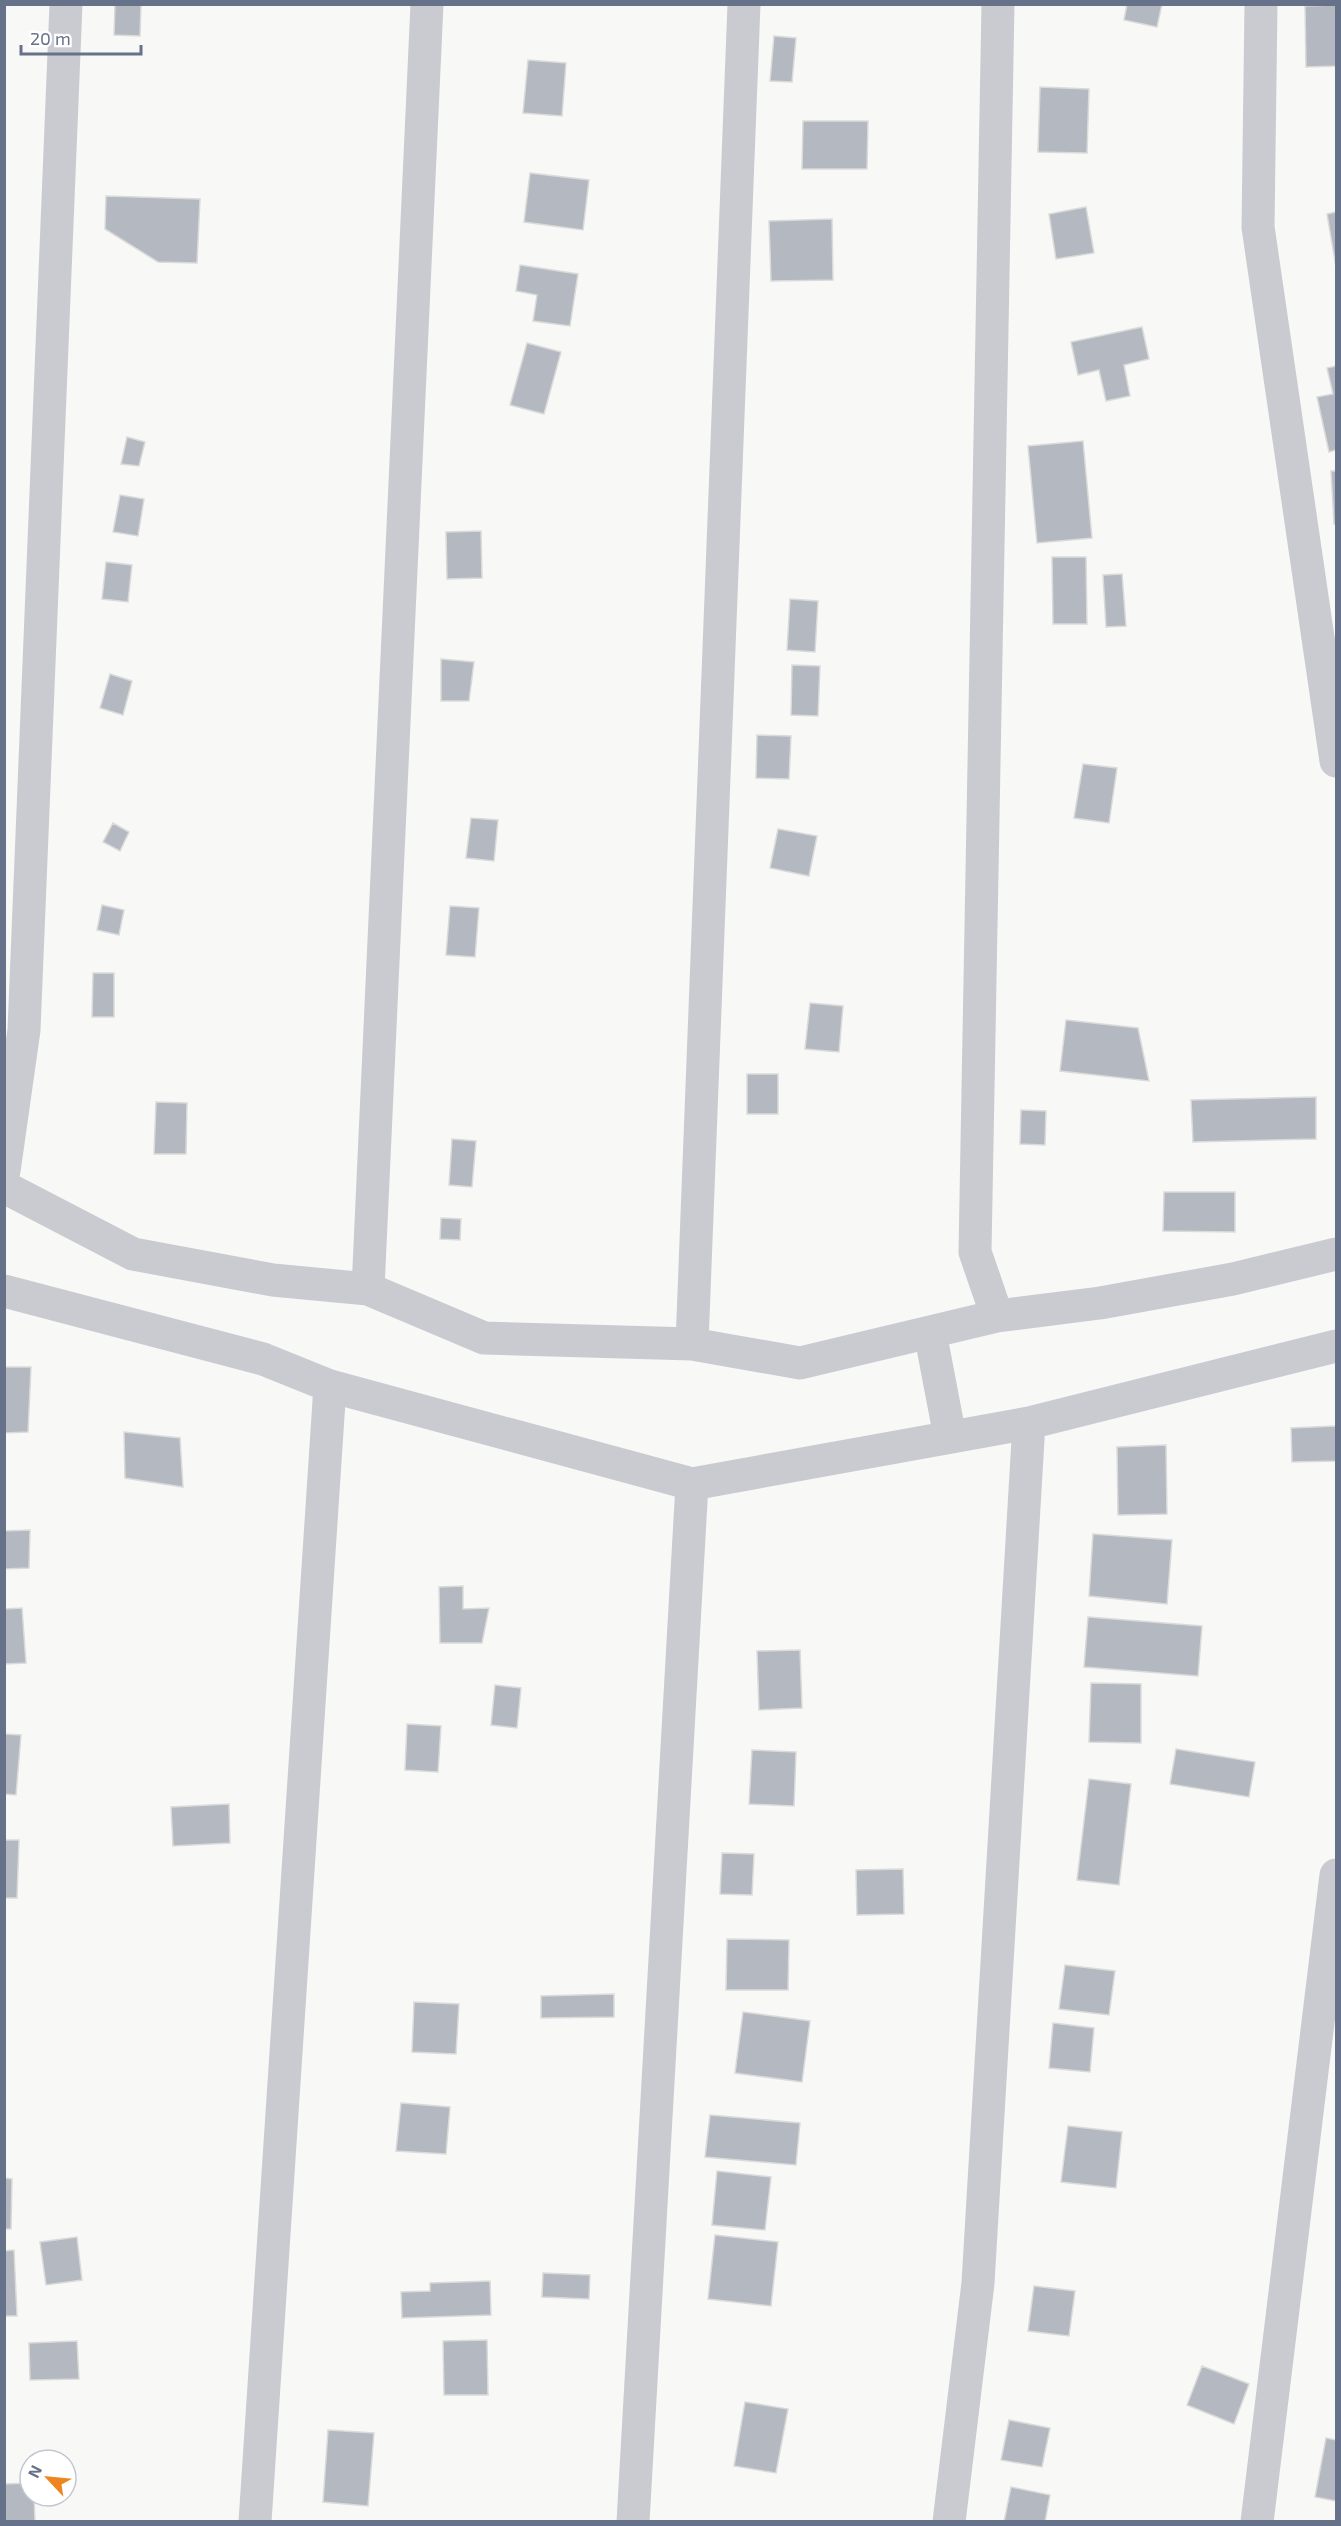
<svg xmlns="http://www.w3.org/2000/svg" width="1341" height="2526" font-family="'Exo 2',sans-serif">
<rect width="100%" height="100%" fill="#f8f9f6"/>
<path fill="#b3b8c1" stroke="#dadbd9" stroke-width="1.5" d="M115 4H141L140 36 114 35Z
M1127 4H1162L1157 27 1124 20Z
M1336 5V66L1306 67 1305 6Z
M774 36 796 38 792 82 770 81Z
M528 60 566 63 562 116 523 113Z
M1040 87 1089 89 1087 153 1038 152Z
M803 121H868L867 169H802Z
M530 173 589 180 583 230 524 222Z
M106 196 200 199 197 263 158 262 105 229Z
M1086 207 1094 253 1056 259 1049 214Z
M1336 212V267L1327 214Z
M832 219 833 280 771 281 769 221Z
M520 265 578 274 570 326 533 321 537 295 516 291Z
M1142 327 1149 359 1124 365 1130 396 1106 401 1099 370 1078 375 1071 342Z
M527 343 561 352 544 414 510 405Z
M1336 366V450L1329 452 1317 397 1333 394 1327 368Z
M127 437 145 442 139 466 121 464Z
M1083 441 1092 538 1037 543 1028 446Z
M1331 471H1336V524H1334Z
M120 495 144 499 138 536 113 532Z
M481 531 482 578 447 579 446 532Z
M1052 557H1086L1087 624H1053Z
M106 562 132 565 128 602 102 599Z
M1122 574 1126 626 1106 627 1103 575Z
M790 599 818 601 815 652 787 650Z
M441 659 474 662 469 701H441Z
M792 665 820 666 818 716 791 715Z
M110 674 132 681 123 715 100 708Z
M757 735 791 736 789 779 756 778Z
M1083 764 1117 768 1109 823 1074 818Z
M471 818 498 820 494 861 466 858Z
M113 823 129 832 120 851 103 842Z
M778 829 817 836 809 876 770 868Z
M102 905 124 910 119 935 97 930Z
M450 906 479 908 475 957 446 955Z
M93 973H114V1017H92Z
M810 1003 843 1006 839 1052 805 1049Z
M1066 1020 1138 1028 1149 1081 1060 1071Z
M747 1074H778V1114H747Z
M1316 1097V1139L1193 1142 1191 1100Z
M156 1102 187 1103 186 1154H154Z
M1021 1110 1046 1111 1045 1145 1020 1144Z
M452 1139 476 1141 472 1187 449 1185Z
M1164 1192H1235V1232L1163 1231Z
M441 1218 461 1219 460 1240 440 1239Z
M4 1367H31L28 1432 4 1433Z
M1336 1426V1461L1292 1462 1291 1428Z
M124 1432 180 1438 183 1487 125 1478Z
M1166 1445 1167 1514 1118 1515 1117 1447Z
M30 1530 29 1568 4 1569V1531Z
M1093 1534 1172 1540 1167 1604 1089 1596Z
M463 1586V1609L489 1608 482 1643H440L439 1587Z
M22 1608 26 1663 4 1664V1609Z
M1088 1617 1202 1626 1198 1676 1084 1667Z
M800 1650 802 1708 759 1710 757 1651Z
M1091 1683 1141 1684V1743L1089 1742Z
M495 1685 521 1688 517 1728 491 1725Z
M407 1724 441 1726 438 1772 405 1770Z
M4 1734 21 1735 16 1795 4 1794Z
M1176 1749 1255 1762 1249 1797 1170 1784Z
M752 1750 796 1752 794 1806 749 1804Z
M1089 1779 1131 1784 1119 1885 1077 1880Z
M229 1804 230 1843 173 1846 171 1807Z
M4 1840H19L17 1898H4Z
M722 1853 754 1854 752 1895 720 1894Z
M903 1869 904 1914 857 1915 856 1870Z
M727 1939 789 1940 788 1990H726Z
M1065 1965 1115 1971 1109 2015 1059 2009Z
M614 1994V2017L541 2018V1996Z
M414 2002 459 2004 456 2054 412 2052Z
M743 2012 810 2021 802 2082 735 2073Z
M1053 2023 1094 2028 1090 2072 1049 2068Z
M401 2103 450 2107 446 2154 396 2151Z
M710 2115 800 2123 796 2165 705 2157Z
M1068 2126 1122 2132 1116 2188 1061 2182Z
M717 2171 771 2177 765 2230 712 2225Z
M4 2178 12 2179 11 2229H4Z
M715 2235 778 2242 771 2306 708 2299Z
M77 2237 82 2280 46 2285 40 2242Z
M14 2250 17 2316H4V2251Z
M543 2273 590 2275 589 2299 542 2297Z
M490 2281 491 2315 402 2318 401 2292 430 2291V2283Z
M1034 2286 1075 2291 1069 2336 1028 2331Z
M487 2340 488 2395H444L443 2341Z
M77 2341 79 2379 30 2380 29 2343Z
M1202 2366 1249 2384 1234 2424 1187 2405Z
M745 2402 788 2409 776 2473 734 2466Z
M1009 2420 1050 2428 1042 2467 1001 2460Z
M328 2430 374 2433 368 2506 323 2502Z
M1326 2438 1336 2440V2501L1315 2497Z
M30 2483V2496H34L35 2522H4V2484Z
M1011 2487 1050 2495 1045 2522H1004Z"/>
<g fill="none" stroke-linecap="round" stroke-linejoin="round">
<path stroke="#c9cbd0" stroke-width="33" d="M1261 4 1258 227 1336 761
M4 1171 24 1030 66 4
M4 1187 133 1254 273 1280 368 1289 484 1338 692 1344 800 1363 997 1316 1100 1303 1233 1279 1336 1254
M368 1289 427 4
M4 1291 263 1359 330 1386 692 1484 1029 1423 1336 1346
M997 1316 975 1252 998 4
M930 1332 950 1437
M692 1344 744 4
M255 2522 330 1386
M633 2522 692 1484
M949 2522 978 2283 1029 1423
M1257 2522 1336 1875"/>
</g>
<rect width="1341" height="2526" fill="none" stroke="#66718a" stroke-width="12"/>
<g transform="translate(48 2478) rotate(296)"><circle r="28" fill="#ffffff" stroke="#c2c6d0" stroke-width="1.5"/>
<path d="M0-4.5L10 22L0 15L-10 22Z" fill="#ef8520"/>
<text y="-9" font-size="16" font-weight="bold" text-anchor="middle" fill="#66718a">N</text>
</g>
<path d="M21 45v9h120v-9" fill="none" stroke="#66718a" stroke-width="3"/>
<text x="30" y="45" font-size="18" fill="#66718a" stroke="#ffffff" stroke-width="4.5" paint-order="stroke">20 m</text>
</svg>
